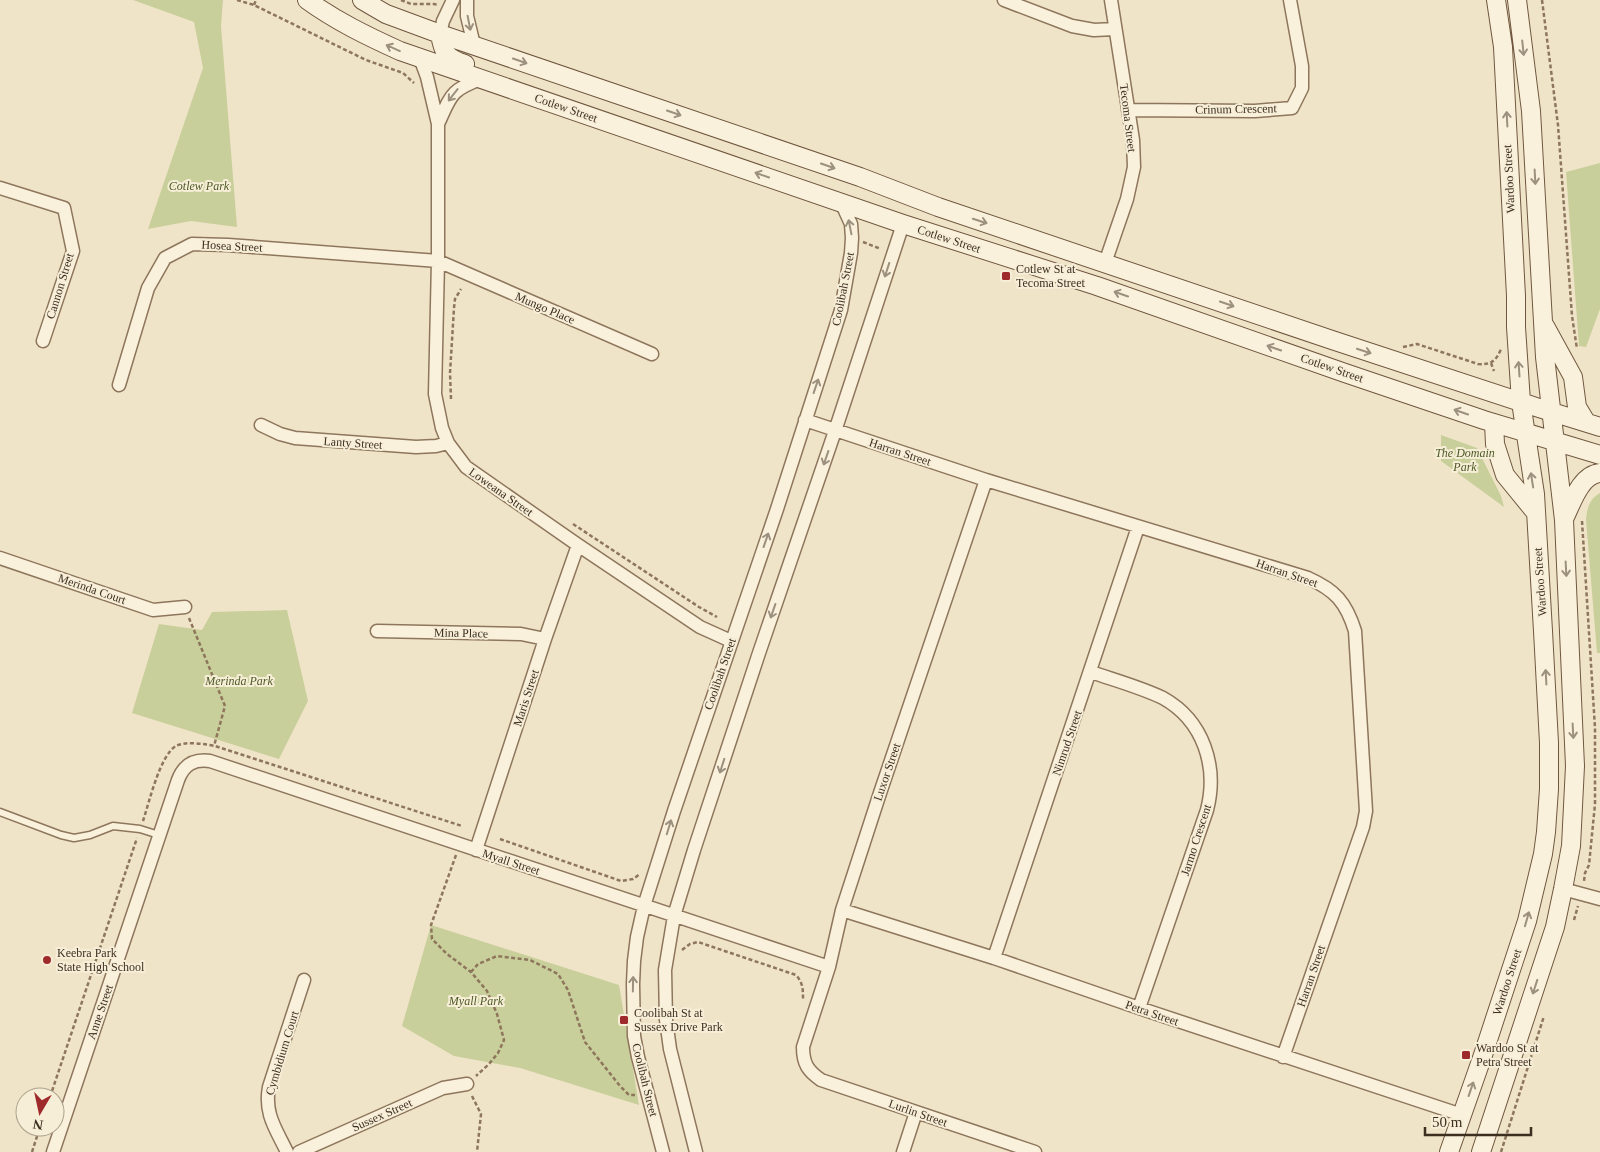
<svg xmlns="http://www.w3.org/2000/svg" width="1600" height="1152" font-family="'Times New Roman',serif">
<rect width="100%" height="100%" fill="#f0e4c8"/>
<path fill="#c9cf9b" d="M133 0H223L221 26 237 227 191 221 148 229 203 68 194 22Z
M1600 163V309L1586 347 1579 346 1566 172Z
M1441 435 1477 448 1501 496 1504 507 1441 461Z
M1600 493V653H1597L1586 520C1587 509 1589 499 1600 493Z
M287 610 308 701 279 759 132 713 159 624 202 630 212 612Z
M431 925 619 985 639 1105 520 1068 454 1056 402 1026Z"/>
<g fill="none" stroke-linecap="round" stroke-linejoin="round">
<g stroke="#8d765c" stroke-width="9">
<path id="lane" d="M0 812 61 835 74 838 90 835 113 826 140 829 159 835"/>
</g>
<g stroke="#8d765c" stroke-width="15">
<path id="street" d="M467 0V16L474 45
M1004 0 1072 26 1094 30 1115 29
M440 34 443 21 453 0
M420 58 427 77 438 124V261L435 394 442 428 448 443 466 467 578 545 700 627 731 641
M1128 110 1255 111 1292 108 1302 88V66L1290 0
M438 124C451 96 450 90 481 79
M0 188 64 208 73 251 43 341
M1105 263 1127 199 1134 167 1133 140 1111 0
M119 385 148 288 165 258 192 244 228 245 438 261 652 354
M805 420 986 480 1308 578C1335 590 1346 602 1355 631L1366 811 1363 827 1283 1057
M261 425 280 434 295 438 416 447 436 446 448 443
M986 480 880 793 842 910 829 967 803 1047C803 1064 808 1071 821 1080L1035 1152
M0 558 153 610 185 607
M377 631 521 634 545 639
M1091 672C1114 680 1140 687 1163 698 1204 721 1218 767 1207 810L1139 1008
M476 850 545 639 578 545
M1563 889 1600 899
M842 910 994 958 1139 1008 1462 1115
M994 958 1138 527
M53 1152 178 780C184 764 194 759 210 761L829 967
M287 1152C276 1129 264 1114 269 1087L304 980
M299 1152 443 1088 467 1084
M663 1152 638 1057 634 1036 633 984 634 961 637 937 644 906 674 811 777 509 841 310 851 253 852 238 851 224 841 202
M696 1152 670 1049 666 1020 665 970 674 916 694 850 759 653 835 431 903 224
M903 1152 916 1112"/>
</g>
<g stroke="#6f573f" stroke-width="20">
<path id="secondary" d="M307 0C336 21 367 36 400 51L903 224 1097 286 1345 373 1484 420 1600 455
M362 0 386 14 440 34 860 177 938 207 1332 340 1539 408 1600 427
M440 34C443 53 446 58 465 64
M1545 326 1573 377 1577 407 1586 422
M1494 423 1495 444 1505 475 1536 513
M1564 519C1572 503 1580 475 1600 473
M1449 1152 1483 1055 1527 921 1543 854 1546 832 1549 789V743L1543 631 1535 494 1521 402 1516 327V296L1503 47 1496 0
M1481 1152 1555 927 1563 889 1571 846 1575 766 1564 520 1545 357 1531 111 1517 0"/>
</g>
<path stroke="#8d765c" stroke-width="2.5" stroke-dasharray="4 2.5" stroke-linecap="butt" d="M237 0 254 5 366 60 403 73 414 83
M401 0 411 4H434L438 5
M1542 0 1558 125 1572 316 1577 349
M254 5 256 0
M863 242 881 249
M1403 347 1417 344 1478 364C1491 365 1496 361 1501 349
M1491 363 1494 371
M451 399 450 373 454 308 455 299 461 289
M1582 521 1595 728V804L1589 865 1585 873 1584 881
M573 524 699 607 717 617
M189 618 225 706 214 746
M143 821C149 803 160 755 176 746 185 741 205 744 215 746L462 826
M500 839 621 881 633 879 640 874
M456 855 431 925 432 939 447 954 471 972 487 991 497 1014 504 1040 498 1053 489 1064 476 1076
M1574 920 1578 906
M682 950 690 944 698 942 796 975C803 983 803 989 803 999
M471 972 478 964 497 956 530 960 558 974 568 990 585 1042 620 1086 629 1095H635
M472 1096 481 1114 477 1152
M50 1097 137 838
M32 1152 40 1127
M1501 1152 1544 1016"/>
<use href="#lane" stroke="#faf1dc" stroke-width="6"/>
<use href="#street" stroke="#faf1dc" stroke-width="12"/>
<use href="#secondary" stroke="#faf1dc" stroke-width="18"/>
</g>
<defs><path id="oneway-shaft" d="M-6 0H5M1.5-3L5.5 0L1.5 3" fill="none" stroke-width="1.6" stroke-linecap="round" stroke-linejoin="round" transform="scale(1.25)"/></defs>
<g stroke="#9c907e">
<use href="#oneway-shaft" transform="translate(469 23) rotate(79)"/>
<use href="#oneway-shaft" transform="translate(393 48) rotate(-156)"/>
<use href="#oneway-shaft" transform="translate(1523 48) rotate(84)"/>
<use href="#oneway-shaft" transform="translate(520 61) rotate(19)"/>
<use href="#oneway-shaft" transform="translate(453 95) rotate(128)"/>
<use href="#oneway-shaft" transform="translate(674 113) rotate(19)"/>
<use href="#oneway-shaft" transform="translate(1507 119) rotate(-93)"/>
<use href="#oneway-shaft" transform="translate(828 166) rotate(19)"/>
<use href="#oneway-shaft" transform="translate(762 175) rotate(-161)"/>
<use href="#oneway-shaft" transform="translate(1535 177) rotate(87)"/>
<use href="#oneway-shaft" transform="translate(980 221) rotate(18)"/>
<use href="#oneway-shaft" transform="translate(850 227) rotate(-101)"/>
<use href="#oneway-shaft" transform="translate(887 270) rotate(108)"/>
<use href="#oneway-shaft" transform="translate(1121 294) rotate(-161)"/>
<use href="#oneway-shaft" transform="translate(1227 304) rotate(19)"/>
<use href="#oneway-shaft" transform="translate(1274 348) rotate(-161)"/>
<use href="#oneway-shaft" transform="translate(1364 351) rotate(18)"/>
<use href="#oneway-shaft" transform="translate(1519 369) rotate(-94)"/>
<use href="#oneway-shaft" transform="translate(816 386) rotate(-71)"/>
<use href="#oneway-shaft" transform="translate(1461 412) rotate(-161)"/>
<use href="#oneway-shaft" transform="translate(826 458) rotate(109)"/>
<use href="#oneway-shaft" transform="translate(1532 480) rotate(-99)"/>
<use href="#oneway-shaft" transform="translate(766 540) rotate(-71)"/>
<use href="#oneway-shaft" transform="translate(1566 569) rotate(87)"/>
<use href="#oneway-shaft" transform="translate(773 611) rotate(109)"/>
<use href="#oneway-shaft" transform="translate(1546 677) rotate(-93)"/>
<use href="#oneway-shaft" transform="translate(1573 731) rotate(87)"/>
<use href="#oneway-shaft" transform="translate(722 766) rotate(108)"/>
<use href="#oneway-shaft" transform="translate(669 827) rotate(-73)"/>
<use href="#oneway-shaft" transform="translate(1527 919) rotate(-74)"/>
<use href="#oneway-shaft" transform="translate(633 984) rotate(-89)"/>
<use href="#oneway-shaft" transform="translate(1535 987) rotate(108)"/>
<use href="#oneway-shaft" transform="translate(1471 1089) rotate(-71)"/>
</g>
<g fill="#9e2a2b" stroke="#f7eed8" stroke-width="2">
<rect x="1001" y="271" width="10" height="10" rx="2.5"/>
<circle cx="47" cy="960" r="5"/>
<rect x="619" y="1015" width="10" height="10" rx="2.5"/>
<rect x="1461" y="1050" width="10" height="10" rx="2.5"/>
</g>
<g text-anchor="middle" stroke-width="4" stroke-linejoin="round" paint-order="stroke">
<g font-size="12" fill="#3d2e20" stroke="#f7eed8">
<text transform="translate(566 108) rotate(19)" y="4">Cotlew Street</text>
<text transform="translate(1236 109) rotate(-1)" y="4">Crinum Crescent</text>
<text transform="translate(1128 118) rotate(83)" y="4">Tecoma Street</text>
<text transform="translate(1509 179) rotate(-93)" y="4">Wardoo Street</text>
<text transform="translate(949 239) rotate(18)" y="4">Cotlew Street</text>
<text transform="translate(232 246) rotate(3)" y="4">Hosea Street</text>
<text transform="translate(60 286) rotate(-73)" y="4">Cannon Street</text>
<text transform="translate(843 289) rotate(-79)" y="4">Coolibah Street</text>
<text transform="translate(545 308) rotate(23)" y="4">Mungo Place</text>
<text transform="translate(1332 368) rotate(19)" y="4">Cotlew Street</text>
<text transform="translate(353 443) rotate(4)" y="4">Lanty Street</text>
<text transform="translate(900 452) rotate(18)" y="4">Harran Street</text>
<text transform="translate(501 492) rotate(35)" y="4">Loweana Street</text>
<text transform="translate(1287 573) rotate(19)" y="4">Harran Street</text>
<text transform="translate(1540 582) rotate(-94)" y="4">Wardoo Street</text>
<text transform="translate(92 589) rotate(19)" y="4">Merinda Court</text>
<text transform="translate(461 633) rotate(1)" y="4">Mina Place</text>
<text transform="translate(720 674) rotate(-71)" y="4">Coolibah Street</text>
<text transform="translate(526 698) rotate(-72)" y="4">Maris Street</text>
<text transform="translate(1067 743) rotate(-71)" y="4">Nimrud Street</text>
<text transform="translate(887 772) rotate(-71)" y="4">Luxor Street</text>
<text transform="translate(1196 840) rotate(-72)" y="4">Jarmo Crescent</text>
<text transform="translate(511 862) rotate(18)" y="4">Myall Street</text>
<text transform="translate(1311 976) rotate(-71)" y="4">Harran Street</text>
<text transform="translate(1507 982) rotate(-72)" y="4">Wardoo Street</text>
<text transform="translate(100 1012) rotate(-71)" y="4">Anne Street</text>
<text transform="translate(1152 1013) rotate(19)" y="4">Petra Street</text>
<text transform="translate(282 1053) rotate(-73)" y="4">Cymbidium Court</text>
<text transform="translate(645 1080) rotate(76)" y="4">Coolibah Street</text>
<text transform="translate(918 1113) rotate(19)" y="4">Lurlin Street</text>
<text transform="translate(382 1115) rotate(-24)" y="4">Sussex Street</text>
</g>
<g font-size="12" font-style="italic" fill="#4d5a26" stroke="#f7eed8">
<text x="199" y="190">Cotlew Park</text>
<text x="1465" y="457">The Domain<tspan x="1465" dy="14">Park</tspan></text>
<text x="239" y="685">Merinda Park</text>
<text x="476" y="1005">Myall Park</text>
</g>
<g font-size="12" fill="#3d2e20" stroke="#f7eed8" text-anchor="start">
<text x="1016" y="273">Cotlew St at<tspan x="1016" dy="14">Tecoma Street</tspan></text>
<text x="57" y="957">Keebra Park<tspan x="57" dy="14">State High School</tspan></text>
<text x="634" y="1017">Coolibah St at<tspan x="634" dy="14">Sussex Drive Park</tspan></text>
<text x="1476" y="1052">Wardoo St at<tspan x="1476" dy="14">Petra Street</tspan></text>
</g>
</g>
<g transform="translate(40 1112) rotate(189)"><circle r="24" fill="#f7eed8" stroke="#ada18e"/>
<path d="M0-4L9 19L0 12L-9 19Z" fill="#9e2a2b"/>
<text y="-8" font-size="14" font-weight="bold" text-anchor="middle" fill="#3d2e20">N</text>
</g>
<path d="M1425 1127v8h106v-8" fill="none" stroke="#3d2e20" stroke-width="2.5"/>
<text x="1432" y="1127" font-size="15" fill="#3d2e20" stroke="#f7eed8" stroke-width="4" paint-order="stroke">50 m</text>
</svg>
